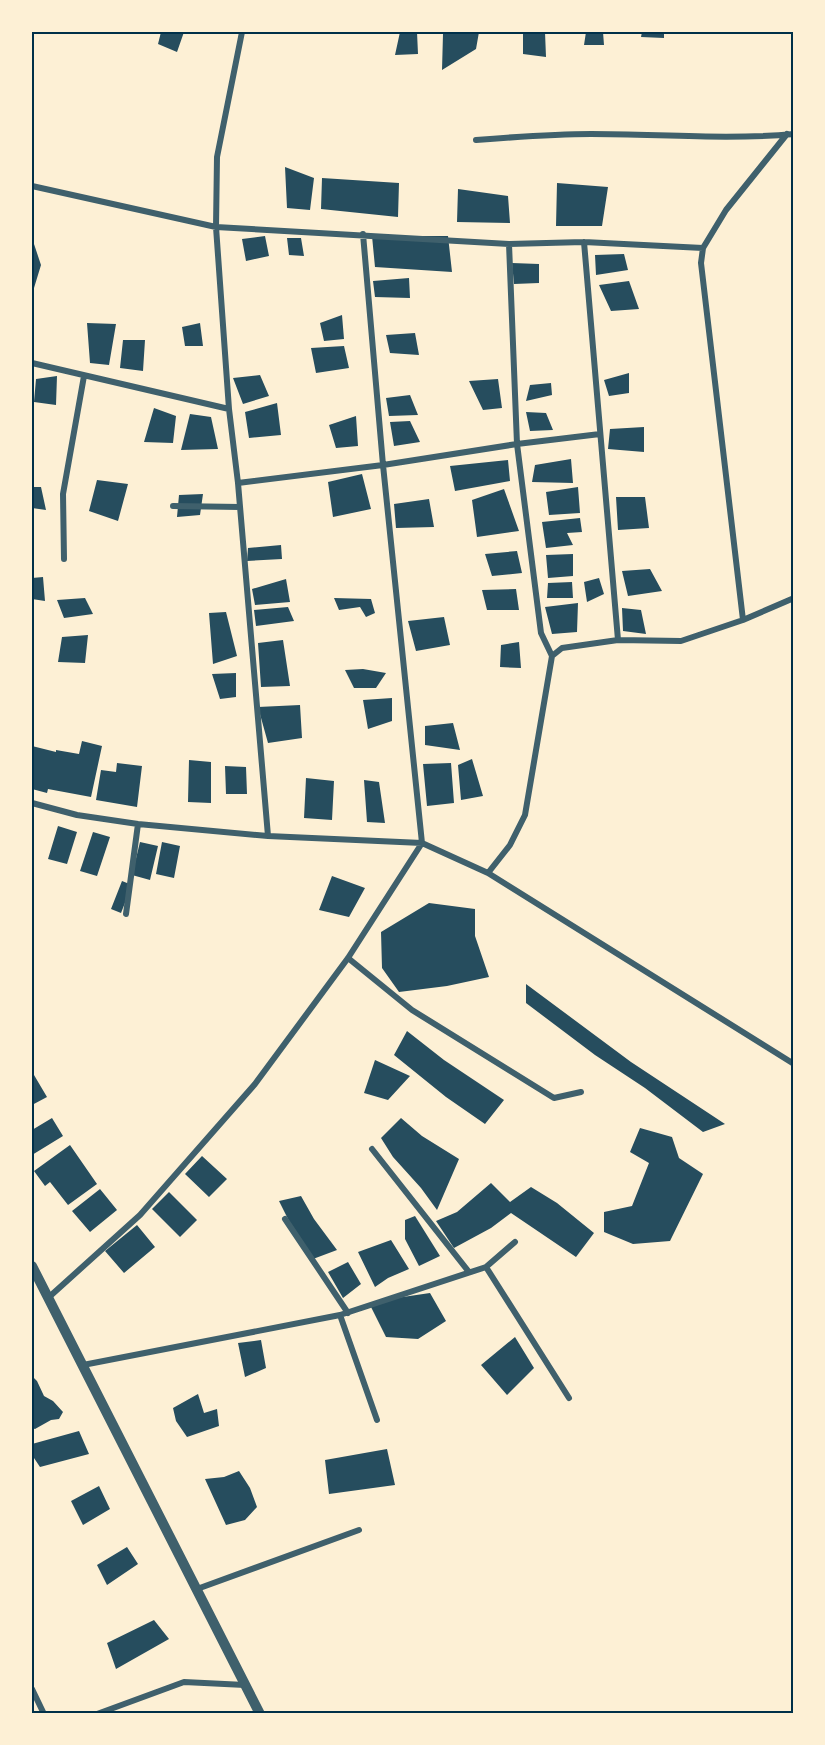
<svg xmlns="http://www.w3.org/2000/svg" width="825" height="1745" font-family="Raleway,sans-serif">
<rect width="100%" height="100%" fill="#fdf0d5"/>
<path fill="#264d5e" d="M161 32H184L177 52 158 44Z
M400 32H417L418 54 395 55Z
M467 32H479L476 49 442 70 443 34Z
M523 32H545L546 57 523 54Z
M586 32H603L604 45H584Z
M642 32H664V38L641 37Z
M285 167 314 178 310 210 287 208Z
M322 178 399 183 398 217 321 209Z
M557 183 608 187 602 226H556Z
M458 189 508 196 510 223 457 222Z
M265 236 269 256 246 261 242 239Z
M372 236H448L452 272 375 267Z
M32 238 41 265 34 288H32Z
M287 238H301L304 256 289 255Z
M624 254 628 270 596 275 595 255Z
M512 263 539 264V283L514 284Z
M409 278 410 298 375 297 373 281Z
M629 281 639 309 611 311 599 285Z
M342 315 344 339 324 341 320 323Z
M87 323 116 324 109 365 90 363Z
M200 323 203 346H185L182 327Z
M415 333 419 355 390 353 386 335Z
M123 340H145L143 371 120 368Z
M344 346 349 368 316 373 311 348Z
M629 373V393L609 396 604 380Z
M260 375 269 396 243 404 233 378Z
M57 376 56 405 34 402 36 379Z
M498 379 502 408 483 410 469 381Z
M551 383 552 395 526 401 530 385Z
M410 395 418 415 389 416 386 398Z
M277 403 281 435 249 438 245 412Z
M154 408 176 416 173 443 144 442Z
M526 412 546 413 553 430 530 431Z
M190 414 211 417 218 449 181 450Z
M356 416 358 446 336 448 329 425Z
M410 421 420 442 394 446 390 422Z
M644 427V452L608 449 610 429Z
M571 459 573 483 532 482 535 465Z
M508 460 510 481 455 491 450 466Z
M362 474 371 509 333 517 328 482Z
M97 480 128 484 118 521 89 511Z
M32 487H41L46 510 32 508Z
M578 487 580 513 549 515 546 492Z
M504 489 519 531 477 537 472 500Z
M203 494 200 515 177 517 179 495Z
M616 497H645L649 528 618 530Z
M429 499 434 527 396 528 394 504Z
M580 518 582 532 567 533 573 545 546 548 542 522Z
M281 545 282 559 247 561 248 548Z
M517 551 522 573 492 576 485 554Z
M573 554V576L548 578 546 555Z
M650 569 662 591 628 596 622 571Z
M43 577 45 601 32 599V578Z
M599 578 604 594 587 602 584 582Z
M286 579 290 602 255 605 252 589Z
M572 582 573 598H547L548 583Z
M516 589 519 610H487L482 590Z
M85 598 93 614 64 618 57 600Z
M334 598 371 599 375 613 366 617 360 607 339 610Z
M578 603 577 632 552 634 545 607Z
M288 607 294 621 256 626 254 610Z
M622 608 641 610 646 634 623 631Z
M226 612 237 656 213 664 209 613Z
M444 617 450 645 416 651 408 621Z
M88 635 85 663 58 662 62 637Z
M283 640 290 686 261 687 258 643Z
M519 642 521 668 500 667 501 645Z
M363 669 386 673 376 688H354L345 670Z
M236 673V697L220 699 212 674Z
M392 698V721L368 729 363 700Z
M300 705 302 738 268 743 258 707Z
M453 723 460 750 425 745V726Z
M82 741 102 746 91 797 48 789 47 793 32 789V746L56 752V750L79 754Z
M472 759 483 796 461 800 458 765Z
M189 760 211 762V803L188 802Z
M117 763 142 766 137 807 96 800 101 770 116 772Z
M451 763 454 803 427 806 423 764Z
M225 766 246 767 247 794H226Z
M306 778 334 781 332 820 304 818Z
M364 780 379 782 385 823 367 822Z
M58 826 77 832 67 864 48 859Z
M93 832 110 837 97 876 80 871Z
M140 842 158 846 150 880 132 875Z
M162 842 180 846 174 878 156 874Z
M332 876 365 888 349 917 319 910Z
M122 881 132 885 121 913 111 909Z
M429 903 475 909V936L489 977 447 986 399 992 382 968 381 932Z
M526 984 631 1062 725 1124 703 1132 645 1088 595 1055 526 1003Z
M407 1031 444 1060 504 1100 485 1124 446 1097 394 1055Z
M375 1060 410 1076 388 1100 364 1093Z
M34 1075 47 1097 32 1105V1076Z
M52 1118 63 1136 32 1155V1130Z
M401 1118 422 1136 459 1159 437 1210 421 1188 393 1157 381 1138Z
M640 1128 672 1137 679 1158 703 1174 670 1241 633 1244 604 1232V1212L632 1206 649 1163 630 1152Z
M70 1145 97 1184 68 1205 50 1182 45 1186 34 1171Z
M202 1156 227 1179 209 1197 185 1174Z
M491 1183 510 1202 531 1187 557 1203 594 1233 576 1257 511 1213 491 1228 454 1248 436 1221 457 1212Z
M100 1189 117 1210 90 1232 72 1211Z
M169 1192 197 1220 180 1237 152 1209Z
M301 1196 314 1219 337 1250 313 1259 291 1225 279 1201Z
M415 1216 440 1256 419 1266 405 1239V1220Z
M137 1225 155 1247 124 1273 105 1251Z
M391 1240 409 1269 388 1278 375 1287 358 1252Z
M348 1262 361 1284 343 1298 328 1272Z
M430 1293 446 1321 418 1339 386 1337 371 1307 396 1298Z
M515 1337 534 1368 507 1395 481 1365Z
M261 1340 266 1368 245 1377 238 1343Z
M32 1376 37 1381 44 1396 53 1401 63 1412 59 1419 51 1420 35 1429 32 1428Z
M198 1394 204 1413 217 1409 219 1426 187 1437 176 1421 173 1408Z
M79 1431 89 1454 40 1467 32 1455V1444Z
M387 1449 395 1485 329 1494 325 1460Z
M239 1471 250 1488 257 1507 245 1520 226 1525 205 1479 224 1477Z
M99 1486 110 1509 83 1525 71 1501Z
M127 1547 138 1564 107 1585 97 1565Z
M154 1620 169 1639 116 1669 107 1643Z"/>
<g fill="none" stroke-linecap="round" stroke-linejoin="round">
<path stroke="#3f606c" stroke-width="6" d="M242 32 217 157 216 227 229 409 238 483 268 836
M476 140C514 137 553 134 591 134 658 134 726 140 794 134
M32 186 216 227 509 244 584 242 703 248
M584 242 618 640
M509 244 517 444 541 633 552 656
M32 363 229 409
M238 483 383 465 517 444 600 434
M173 506 240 507
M64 559 63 494 84 376
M743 620 701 263 703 248 726 210 787 134
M32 803 77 815 138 824 268 836 422 843 488 873 794 1064
M488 873 510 845 525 815 552 656 562 648 618 640 681 641 743 620 794 598
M126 914 138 824
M348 958 412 1010 554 1098 581 1092
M372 1149 469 1272
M285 1219 348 1313
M486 1267 569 1398
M48 1298 140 1215 255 1084 348 958 422 843 383 465 363 234
M340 1315 377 1420
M83 1365 340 1315 486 1267 515 1242
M197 1589 359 1530
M32 1689 44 1714
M97 1714 184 1682 245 1685"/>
<path stroke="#3f606c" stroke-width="10" d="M32 1266 260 1714"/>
</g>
<rect width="825" height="1745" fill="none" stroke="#fdf0d5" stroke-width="66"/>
<rect x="33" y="33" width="759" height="1679" fill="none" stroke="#003049" stroke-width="2"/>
</svg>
